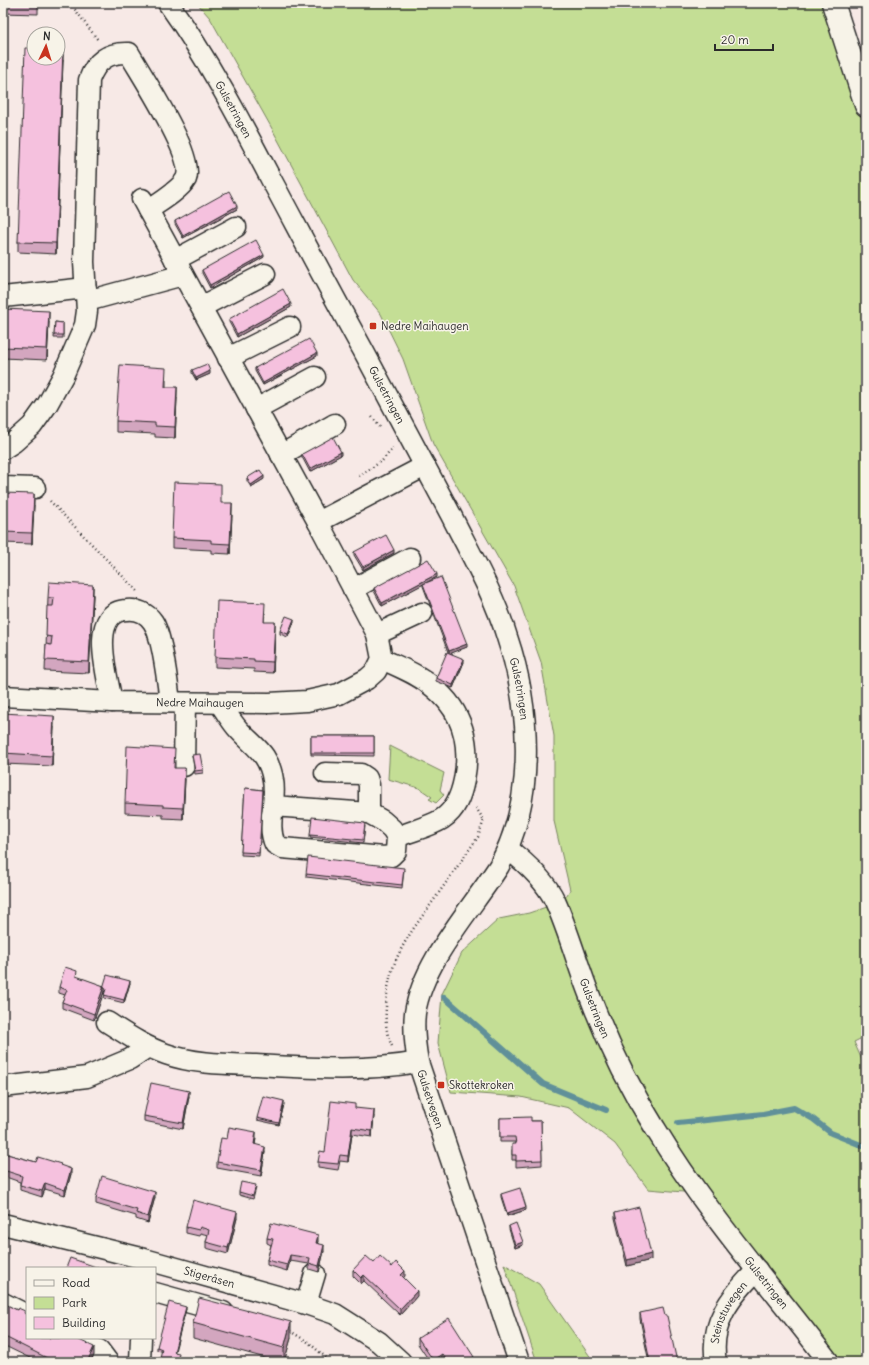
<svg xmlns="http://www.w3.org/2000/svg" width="869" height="1365" font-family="Delius,sans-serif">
<rect width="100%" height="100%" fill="#f7e9e6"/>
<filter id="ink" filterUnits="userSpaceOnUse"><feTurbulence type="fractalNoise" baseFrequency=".025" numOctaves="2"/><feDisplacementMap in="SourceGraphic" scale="8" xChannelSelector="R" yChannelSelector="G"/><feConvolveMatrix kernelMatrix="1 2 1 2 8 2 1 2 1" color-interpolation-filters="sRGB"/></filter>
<g filter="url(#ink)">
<path fill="#c4de95" stroke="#788460" d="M197 3H839L866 88V1036L854 1042 866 1069V1362H816L758 1286 695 1193 648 1189 615 1144 569 1108 521 1097 451 1092 438 1043 442 994 462 953 499 919 529 913 563 901 570 890 554 821V736L541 662 514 586 433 444 403 359 381 314 353 280 270 125 210 18Z
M390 746 444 773 440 790 444 795 436 803 429 799 432 797 419 788 388 779Z
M504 1264 539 1284 594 1362H537Z"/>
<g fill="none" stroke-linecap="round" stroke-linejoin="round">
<path stroke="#619099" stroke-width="6" d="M444 997 543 1084 606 1110
M678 1123 763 1114 794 1108 813 1119 831 1133 866 1147"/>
<g stroke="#2b2b2b" stroke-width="23">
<g id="minor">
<path id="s1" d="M168 3C208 59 240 120 272 181 302 237 332 294 363 350 392 405 422 460 451 515 471 555 494 594 507 637 531 708 536 799 499 866 471 910 423 961 415 1013 413 1030 415 1045 418 1062L519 1362"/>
<path d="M142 199 318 522 425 466"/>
<path d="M175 260 236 227"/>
<path d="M3 297 86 288"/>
<path d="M87 301 183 275"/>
<path d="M201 307 265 274"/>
<path d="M228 358 290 327"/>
<path d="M256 409 315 377"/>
<path d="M3 449 14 442 32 426 47 405 63 376 85 325 87 311 84 262 89 80C96 60 108 52 129 53 142 76 196 157 186 179 180 190 158 203 148 210"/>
<path d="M281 455 335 424"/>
<path d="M3 487 35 488"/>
<path d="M353 589 410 558"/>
<path d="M377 634 422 613"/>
<path d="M382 659C399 667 418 674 433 687 463 711 471 744 464 780 461 795 456 810 442 819 429 827 411 831 397 837"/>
<path id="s2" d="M3 696 112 702 269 703 307 701 339 694 367 679 376 671 382 659 377 634 318 522"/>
<path d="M112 702C108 678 87 611 127 610 137 609 147 613 153 622 162 635 168 685 170 702"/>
<path d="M220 704C226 712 231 721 238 729 254 747 269 753 273 780 277 801 266 825 275 844L282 848 384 857 391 856 396 851 397 837 392 829 383 821 369 813 273 806"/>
<path d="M184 766 185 703"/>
<path d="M325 773 361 774 367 778 369 785V813"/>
<path id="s3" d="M508 849C526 863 545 880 555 901 569 932 578 967 591 999 608 1044 629 1087 655 1128 705 1211 770 1285 829 1362"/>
<path d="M107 1022C126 1034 145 1047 166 1054 194 1064 226 1064 256 1065 309 1068 365 1072 418 1062"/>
<path d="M3 1087 87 1077 130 1059 148 1047"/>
<path id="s4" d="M3 1224 137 1257 306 1304 335 1314 379 1342 401 1362"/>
<path d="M155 1293 223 1312"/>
<path d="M3 1303 27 1315"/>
<path d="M306 1304 315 1274"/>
<path d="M74 1338 99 1350 108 1362"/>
<path d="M140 1362 141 1338"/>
<path id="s5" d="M716 1362C709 1323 731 1296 757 1270"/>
</g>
</g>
<g stroke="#2b2b2b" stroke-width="25">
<path id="major" d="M833 3 866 105"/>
</g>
<path stroke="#2b2b2b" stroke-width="2.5" stroke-dasharray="1 3" stroke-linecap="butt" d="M70 3 98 40
M372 417 380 427
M359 476 382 461 393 448
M50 501 137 591
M392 1046C386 1034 385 1020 386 1007 388 959 409 935 436 897 450 877 464 857 478 837L484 820 476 808
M290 1331 308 1342 331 1362"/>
<use href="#minor" stroke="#f7f3e8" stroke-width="20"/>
<use href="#major" stroke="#f7f3e8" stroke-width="22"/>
</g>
<path fill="#d3a6bf" stroke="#2b2b2b" d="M3 3H38V14L3 13Z
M63 60 56 254 18 252V242Z
M237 209 183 238 175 224V221Z
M264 257 210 288 202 273V270Z
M291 307 237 337 229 322V319Z
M3 309 49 322 47 360 3 358Z
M55 322 63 323V338H54Z
M317 356 263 385 255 371V368Z
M192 370 210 374 196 380 192 373Z
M166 379V387L177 398 175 438 155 437V434L116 432V421Z
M302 454 341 455 310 472 302 457Z
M247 478 264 479 251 487 247 481Z
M3 493 34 505 32 544 3 543Z
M221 503 232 514 230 554 211 553V550L172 548V538Z
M354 552 394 553 363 570 354 555Z
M437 577 425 583 467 647 450 653 464 662 453 688 436 681V678L448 652 423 586V584L382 606 374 591V588Z
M93 595 89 673 45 671 48 598Z
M265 613 264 622 275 633 273 673 254 672V669L215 667V657Z
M294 622 288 637 280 634V631Z
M3 713 54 727 52 766 3 764Z
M311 736H374V756L311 755Z
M192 755 203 770V773L195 774Z
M175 760V768L185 779 183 819 163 818V815L125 813V803Z
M245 788 263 790 259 856 241 855Z
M365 826 363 843 310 837V835Z
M404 870 402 888 306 877V874Z
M77 977 103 986 130 983 124 1003 104 998 105 992 104 991 94 1020 62 1008V1002L65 995 59 993V987Z
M189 1096 183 1129 144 1121V1116Z
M284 1104 279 1125 257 1120V1118Z
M355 1108 374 1116 372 1137 352 1134 348 1162 340 1161 338 1170 318 1167V1162Z
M500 1118 531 1121H541L542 1165 516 1167V1160H512V1150L515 1144V1142H500Z
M256 1138 255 1145 265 1152 261 1176 217 1168V1162L227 1139Z
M3 1153 36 1162 61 1166 71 1174 65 1195 45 1189 42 1197 20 1190V1182L3 1176Z
M256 1188 253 1199 239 1195V1192Z
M501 1194 526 1210 507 1216 501 1197Z
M155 1197 148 1223 136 1219V1216L96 1204V1198Z
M615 1213 651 1260 627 1266 615 1218Z
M237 1218 228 1254 206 1248V1242L208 1235 200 1233 199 1236 186 1233V1227Z
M509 1226 523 1245 515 1248 509 1229Z
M267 1238 318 1241 317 1244 324 1251 319 1272 309 1269V1264L290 1261 287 1271 267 1265V1260L271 1245 267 1243Z
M392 1267 405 1276 403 1278 417 1296 400 1315 364 1281 361 1284 353 1276V1270Z
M3 1303 25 1314 94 1355 91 1362H38L3 1345Z
M186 1309 174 1352 179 1356 157 1350V1347Z
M640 1313 677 1362H649L640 1319Z
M193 1323 291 1338 284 1362H280L193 1338Z
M418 1338 474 1360 475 1362H444L442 1360 439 1362H430L418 1344Z"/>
<path fill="#ac879b" stroke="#2b2b2b" d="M63 49V60L56 254V243Z
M237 206V209L183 238V236Z
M264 255V257L210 288V285Z
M291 304V307L237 337V334Z
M49 311V322L47 360V349Z
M317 353V356L263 385V383Z
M210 371V374L196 380V378Z
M177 387V398L175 438V427Z
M341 452V455L310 472V469Z
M264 476V479L251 487V485Z
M34 494V505L32 544V533Z
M232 503V514L230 554V544Z
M394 550V553L363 570V567Z
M437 574V577L382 606V603Z
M93 585V595L89 673V662Z
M294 619V622L288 637V634Z
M275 622V633L273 673V662Z
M467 644V647L449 654V651Z
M464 659V662L453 688V685Z
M54 716V727L52 766V756Z
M185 768V779L183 819V808Z
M130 981V983L124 1003V1000Z
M104 986V992L94 1020V1014Z
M189 1091V1096L183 1129V1123Z
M284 1101V1104L279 1125V1123Z
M374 1110V1116L372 1137V1131Z
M352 1128V1134L348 1162V1156Z
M256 1132V1138L254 1150V1144Z
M265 1147V1152L261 1176V1170Z
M71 1169V1174L65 1195V1190Z
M45 1183V1189L42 1197V1191Z
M155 1192V1197L148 1223V1217Z
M526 1207V1210L507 1216V1213Z
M237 1212V1218L228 1254V1248Z
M318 1235V1241L316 1249V1243Z
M523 1242V1245L515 1248V1245Z
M324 1245V1251L319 1272V1266Z
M651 1254V1260L627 1266V1260Z
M290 1255V1261L287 1271V1265Z
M405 1271V1276L401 1281V1275Z
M364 1275V1281L361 1284V1278Z
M417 1291V1296L400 1315V1309Z
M186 1307V1309L174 1355V1352Z
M291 1322V1338L284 1362V1348Z
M94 1347V1355L91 1362H87Z
M442 1354V1360L439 1362H433V1360Z"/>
<path fill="#f5c1de" stroke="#2b2b2b" d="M25 48H34V58H58V49H63L56 243 18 242Z
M229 191 237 206 183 236 175 221Z
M256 240 264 255 210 285 202 270Z
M283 289 291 304 237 334 229 319Z
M3 309 49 311 47 349 3 347Z
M55 322 63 323V335H54Z
M309 339 317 353 263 383 255 368Z
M207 364 210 371 196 378 192 370Z
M120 365 166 368 165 387H177L175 427 155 426V423L116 421Z
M333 437 341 452 310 469 302 454Z
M260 470 264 476 251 485 247 478Z
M174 482 221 484V503H232L230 544 211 543V540L172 538Z
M3 493 34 494 32 533 3 532Z
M386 535 394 550 363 567 354 552Z
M428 559 437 574 382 603 374 588Z
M441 577 467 644 449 651 423 584Z
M49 582 93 585 89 662 45 660 46 644 51 645 52 637 46 636 47 606H53L54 598H48Z
M217 601 265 603 264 622H275L273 662 254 661V659L215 657Z
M286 616 294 619 288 634 280 631Z
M447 652 464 659 453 685 436 678Z
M3 713 54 716 52 756 3 753Z
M311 736H374V753H311Z
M127 746 175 749 174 768H185L183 808 163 807V805L125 803Z
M200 754 203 770 195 771 192 755Z
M245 788 263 790 259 853 241 852Z
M312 817 365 823 363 840 310 835Z
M308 857 404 868 402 885 306 874Z
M65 967 77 971 76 976 104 986 94 1014 62 1002 67 990 59 987Z
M107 975 130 981 124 1000 104 995 106 989 104 988V986L103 988Z
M151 1083 189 1091 183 1123 144 1116Z
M263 1096 284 1101 279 1123 257 1118Z
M331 1101 355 1104V1108L374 1110 372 1131 352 1128 348 1156 340 1155 338 1164 318 1162 320 1151 325 1152Z
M531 1117V1121H541L542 1160 516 1161V1155H512V1144H516L515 1137H500V1118Z
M229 1127 256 1132 254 1144 265 1147 261 1170 217 1162 221 1138 227 1139Z
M3 1153 36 1162 38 1157 61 1164 60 1165 71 1169 65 1190 45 1183 42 1191 20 1185 22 1176 3 1170Z
M102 1176 155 1192 148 1217 136 1213 137 1210 96 1198Z
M241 1182 256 1185 253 1196 239 1192Z
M520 1188 526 1207 507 1213 501 1194Z
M193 1200 237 1212 228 1248 206 1242 209 1230 200 1227 199 1230 186 1227Z
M639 1207 651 1254 627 1260 615 1213Z
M271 1223 318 1235 316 1243 324 1245 319 1266 309 1263 310 1258 290 1255 287 1265 267 1260 273 1239 267 1238Z
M516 1223 523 1242 515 1245 509 1226Z
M366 1256 374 1263 380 1256 392 1267 396 1262 405 1271 401 1275 417 1291 400 1309 364 1275 361 1278 353 1270Z
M70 1258 99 1268H66Z
M199 1298 291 1322 284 1348 193 1323Z
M169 1302 186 1307 174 1352 179 1353 177 1362H159L162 1349 157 1347Z
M3 1303 17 1310 18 1308 25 1311 24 1313 27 1315V1338H75L94 1347 87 1362H55L3 1336Z
M663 1308 665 1316H667L677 1362H650L640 1313Z
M449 1318 474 1357H473L475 1362H448L442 1354 433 1360 418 1338Z"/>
</g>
<g fill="#c8321e" stroke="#f7f3e8" stroke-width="1.5">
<rect x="369" y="322" width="8" height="8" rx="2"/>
<rect x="437" y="1081" width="8" height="8" rx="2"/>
</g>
<g text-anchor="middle" stroke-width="3" stroke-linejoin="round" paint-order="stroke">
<g font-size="11" fill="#2b2b2b" stroke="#f7f3e8">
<text dy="4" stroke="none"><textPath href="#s1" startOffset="125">Gulsetringen</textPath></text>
<text dy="4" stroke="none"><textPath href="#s1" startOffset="449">Gulsetringen</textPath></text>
<text dy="4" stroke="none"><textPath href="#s1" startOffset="773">Gulsetringen</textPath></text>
<text dy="4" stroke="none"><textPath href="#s2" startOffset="197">Nedre Maihaugen</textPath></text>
<text dy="4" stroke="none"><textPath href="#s3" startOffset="185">Gulsetringen</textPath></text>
<text dy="4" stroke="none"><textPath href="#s1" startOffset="1214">Gulsetvegen</textPath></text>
<text dy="4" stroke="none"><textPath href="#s4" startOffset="213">Stigeråsen</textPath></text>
<text dy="4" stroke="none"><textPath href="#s3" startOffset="510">Gulsetringen</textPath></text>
<text dy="4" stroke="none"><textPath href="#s5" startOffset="53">Steinstuvegen</textPath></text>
</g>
<g font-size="11" fill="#2b2b2b" stroke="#f7f3e8" text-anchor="start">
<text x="381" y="330">Nedre Maihaugen</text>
<text x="449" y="1089">Skottekroken</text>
</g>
</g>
<rect width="869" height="1365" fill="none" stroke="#f7f3e8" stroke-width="16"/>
<rect x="8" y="8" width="853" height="1349" fill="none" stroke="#2b2b2b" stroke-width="1.5" filter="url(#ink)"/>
<rect x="26" y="1267" width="130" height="72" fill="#f7f3e8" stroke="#a5a39c"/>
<rect x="34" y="1280" width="20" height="6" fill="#f7f3e8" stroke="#a5a39c"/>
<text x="62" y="1287" font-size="12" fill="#2b2b2b">Road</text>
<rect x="34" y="1297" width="20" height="12" fill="#c4de95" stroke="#a5a39c"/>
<text x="62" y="1307" font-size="12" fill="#2b2b2b">Park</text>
<rect x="34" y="1317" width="20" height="12" fill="#f5c1de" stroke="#a5a39c"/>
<text x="62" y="1327" font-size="12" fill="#2b2b2b">Building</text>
<g transform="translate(46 46) rotate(4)"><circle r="19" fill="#f7f3e8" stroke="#a5a39c"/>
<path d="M0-3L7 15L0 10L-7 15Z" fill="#c8321e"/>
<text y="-6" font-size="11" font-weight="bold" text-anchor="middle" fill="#2b2b2b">N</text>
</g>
<path d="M715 44v6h58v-6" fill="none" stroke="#2b2b2b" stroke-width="2"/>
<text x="721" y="44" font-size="12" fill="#2b2b2b" stroke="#f7f3e8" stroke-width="3" paint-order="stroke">20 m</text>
</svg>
